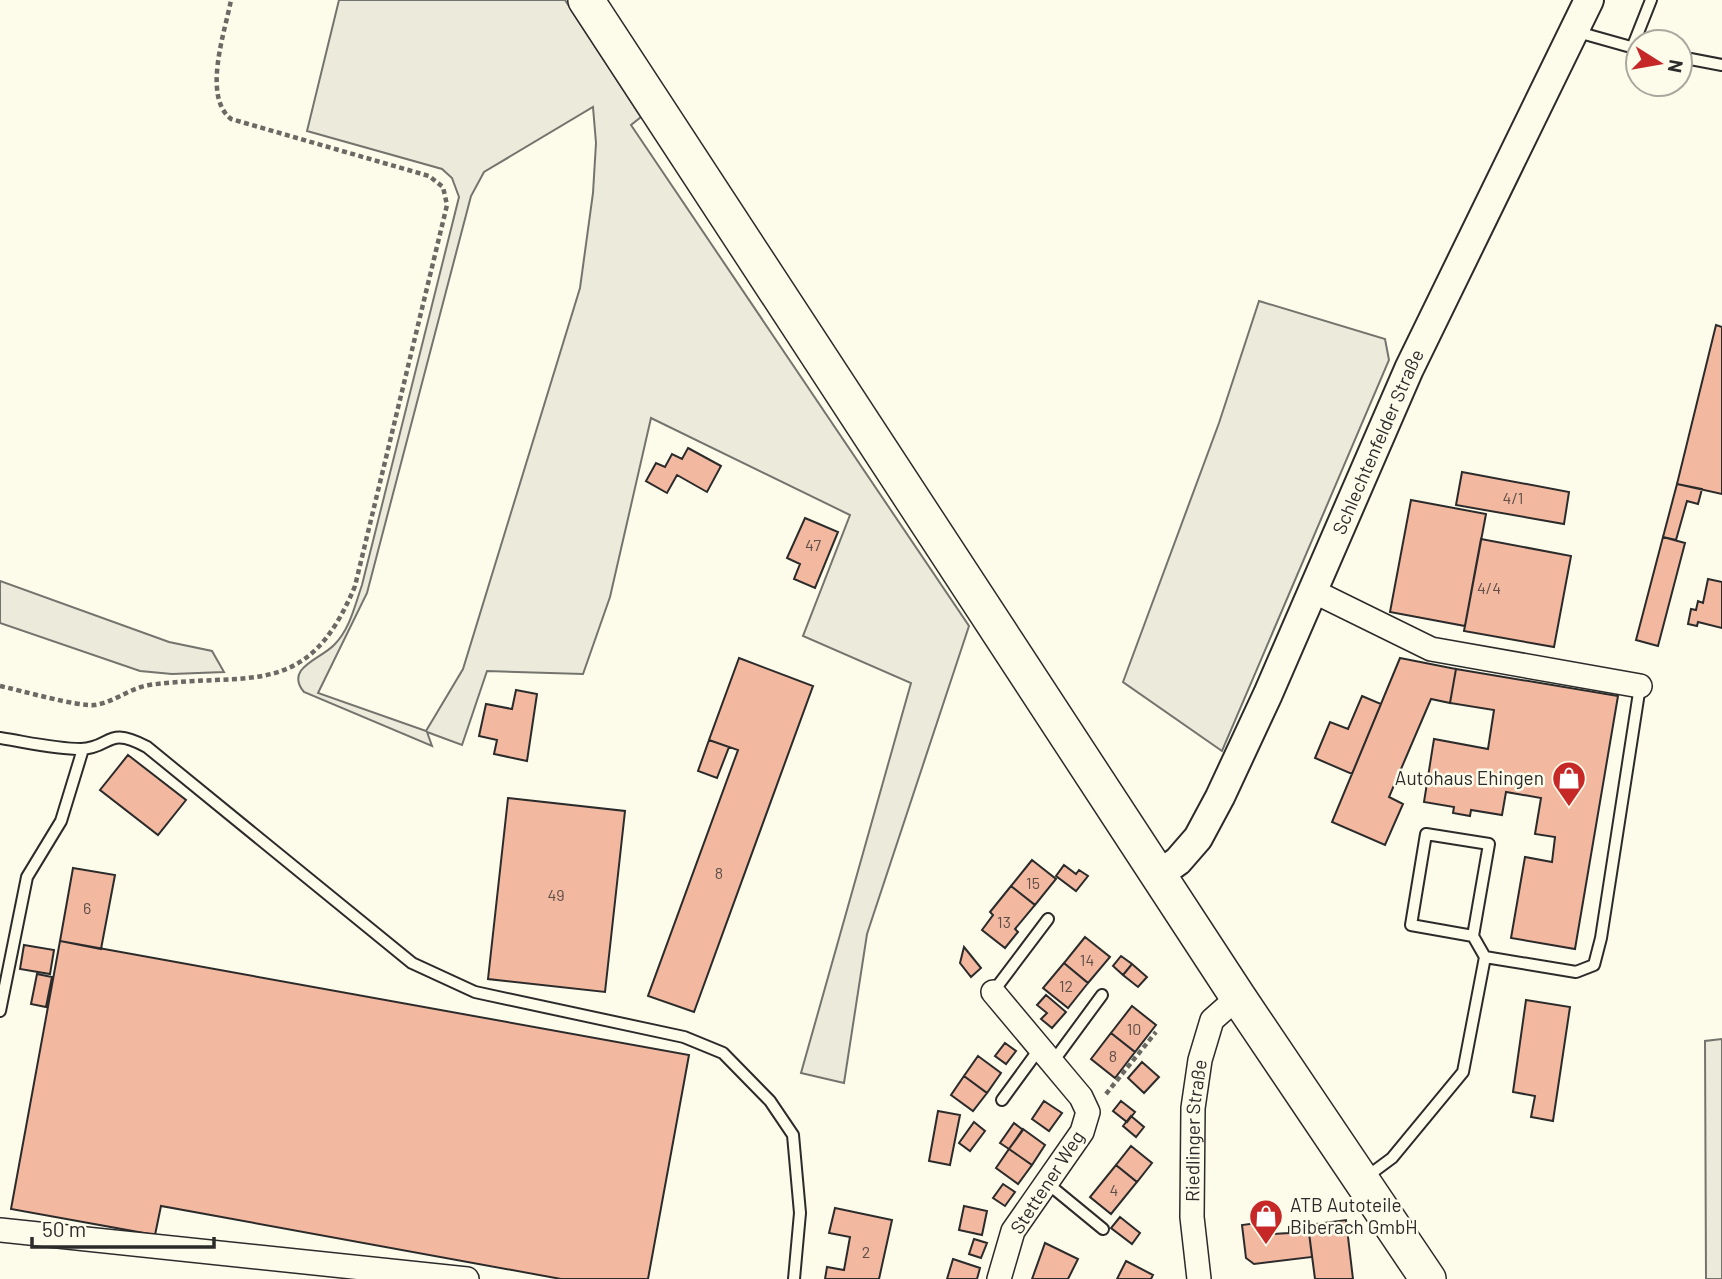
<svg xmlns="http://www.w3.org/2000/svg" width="1722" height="1279" font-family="Barlow,sans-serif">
<rect width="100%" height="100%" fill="#fdfbea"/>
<path fill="#ecebdb" stroke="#74746e" stroke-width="2" fill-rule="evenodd" d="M339 0H565L641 117 631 125 969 626 867 934 844 1083 801 1073 911 683 803 636 850 515 651 418 610 597 583 674 487 671 462 745 427 732 432 746 304 692C284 668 321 659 334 645 350 629 355 605 362 585L459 197 452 178 442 169 307 131ZM593 107 596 143 593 193 580 288 463 669 426 731 318 693 367 593 471 196 484 172Z
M1259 301 1385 339 1389 360 1222 751 1123 682 1219 423Z
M0 581 169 642 212 651 224 672 172 674 140 671 0 623Z
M1722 1039V1279H1706L1705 1041Z"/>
<path fill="#f2b8a0" stroke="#2b2b2b" stroke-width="2" d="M1716 325 1722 327V494L1677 484Z
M688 448 721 466 707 492 677 475 667 493 646 481 656 463 665 467 672 454 682 459Z
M1462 472 1569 492 1564 524 1456 505Z
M1677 484 1702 489 1698 504 1687 501 1676 540 1663 537Z
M1411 500 1486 514 1465 626 1390 612Z
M805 518 838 532 815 588 794 579 800 564 787 558Z
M1663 537 1685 543 1658 646 1636 640Z
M1481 539 1571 556 1554 647 1464 631Z
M1708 579 1722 582V628L1698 622 1697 626 1688 624 1691 609 1696 610 1698 601 1703 603Z
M739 658 813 686 694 1012 648 996 738 750 709 740Z
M1400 658 1456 669 1450 703 1431 699 1389 797 1403 804 1385 845 1332 822Z
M1456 669 1618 696 1575 949 1511 938 1525 857 1552 862 1555 837 1535 834 1541 798 1506 792 1502 815 1471 810 1470 816 1453 813 1454 807 1424 802 1434 739 1488 749 1494 710 1450 703Z
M516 690 537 694 527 761 494 754 497 740 479 736 486 704 512 709Z
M1362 696 1381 704 1352 774 1315 758 1330 722 1348 729Z
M709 740 729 747 717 778 698 771Z
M128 755 186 800 158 835 100 790Z
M508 798 625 811 605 992 488 979Z
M1032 860 1056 879 1035 905 1011 886Z
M1064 865 1076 874 1079 870 1088 876 1076 891 1056 876Z
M73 868 115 875 101 949 60 941Z
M1011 886 1035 905 1015 929 1018 932 1005 948 982 930 993 915 990 912Z
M1085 937 1110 957 1088 983 1064 963Z
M60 941 689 1055 648 1279H561L161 1206 155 1235 11 1209Z
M24 945 54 950 50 974 20 969Z
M964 947 981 968 971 977 960 963Z
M1121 956 1132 964 1123 975 1113 966Z
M1064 963 1088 983 1068 1008 1043 988Z
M1132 964 1147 977 1138 987 1123 975Z
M37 974 52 977 46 1007 31 1004Z
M1046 995 1066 1012 1052 1028 1041 1019 1047 1013 1037 1005Z
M1526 1000 1570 1007 1553 1121 1531 1117 1535 1096 1513 1092Z
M1132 1006 1156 1025 1135 1052 1111 1033Z
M1111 1033 1135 1052 1115 1078 1091 1059Z
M1005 1043 1016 1051 1006 1064 995 1056Z
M978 1056 1001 1073 987 1093 964 1076Z
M1142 1062 1159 1077 1144 1093 1128 1078Z
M964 1076 987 1093 973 1111 951 1095Z
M1044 1101 1062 1113 1049 1131 1032 1119Z
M1121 1101 1135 1112 1127 1122 1113 1111Z
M938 1111 960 1115 950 1165 929 1161Z
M1131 1116 1144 1127 1136 1137 1123 1126Z
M974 1122 985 1131 970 1151 959 1143Z
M1014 1123 1023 1130 1009 1149 1000 1143Z
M1023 1129 1045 1145 1032 1165 1009 1149Z
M1131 1146 1152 1163 1137 1182 1116 1165Z
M1009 1149 1032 1165 1018 1184 996 1168Z
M1116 1165 1137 1182 1111 1214 1090 1197Z
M1003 1184 1015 1192 1005 1206 993 1198Z
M964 1206 987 1211 982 1235 959 1230Z
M835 1208 892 1220 879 1279H825L827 1267 844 1270 850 1237 829 1233Z
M1120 1217 1140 1233 1132 1244 1111 1228Z
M1346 1220 1353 1279H1315L1308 1225Z
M1272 1221 1273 1234 1289 1233V1227L1308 1225 1312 1257 1254 1264 1246 1258 1242 1225Z
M974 1239 987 1243 981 1258 969 1254Z
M1045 1243 1078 1259 1068 1279H1032Z
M953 1259 980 1268 977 1279H947Z
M1126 1261 1153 1275 1151 1279H1117Z"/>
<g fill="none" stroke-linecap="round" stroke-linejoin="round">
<g stroke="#2b2b2b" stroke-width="14">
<path id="service" d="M1574 31 1638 49
M1632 48 1651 0
M1680 57 1722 65
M0 738C26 742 55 749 81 749 112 748 106 725 147 747L412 963 475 992 684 1037 723 1053 770 1101 793 1135 800 1213 794 1279
M1485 957 1576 972 1594 965 1601 938 1640 686
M993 992 1048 919
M0 1011 27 877 61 821 83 749
M1052 1063 1102 995
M1002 1100 1040 1048
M1365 1178 1392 1158 1463 1072 1485 957 1473 936 1489 844 1426 834 1411 925 1473 936
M1047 1183 1103 1229"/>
</g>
<g stroke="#2b2b2b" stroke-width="26">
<g id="minor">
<path d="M1311 590 1431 649 1640 686"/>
<path d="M993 992 1081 1097 1088 1112 1082 1132 1013 1231 999 1279"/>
<path d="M0 1230 467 1279"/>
<path id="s1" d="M1199 1279 1192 1217 1193 1108 1200 1060 1212 1020 1238 997"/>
</g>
</g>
<g stroke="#2b2b2b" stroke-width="32">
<g id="tertiary">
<path id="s2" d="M1160 874 1178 861 1198 838 1220 797 1268 694 1409 369 1589 0"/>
</g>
</g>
<g stroke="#2b2b2b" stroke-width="38">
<path id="primary" d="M586 0 1238 997 1428 1279"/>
</g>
<path stroke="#6a6964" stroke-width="4.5" stroke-dasharray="5 3.5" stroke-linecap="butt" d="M0 686C19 690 79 707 94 705 113 703 130 688 149 685 251 671 307 702 355 586L447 205 443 187 429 176 231 119C202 96 225 32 231 0
M1106 1094 1156 1032"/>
<use href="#service" stroke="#fdfbea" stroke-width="10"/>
<use href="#minor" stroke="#fdfbea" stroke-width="23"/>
<use href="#tertiary" stroke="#fdfbea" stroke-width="28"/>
<use href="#primary" stroke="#fdfbea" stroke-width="35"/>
</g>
<defs>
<g id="shop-pin" transform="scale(1.75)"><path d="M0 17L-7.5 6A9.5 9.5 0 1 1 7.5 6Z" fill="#c62828" stroke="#fdfbea"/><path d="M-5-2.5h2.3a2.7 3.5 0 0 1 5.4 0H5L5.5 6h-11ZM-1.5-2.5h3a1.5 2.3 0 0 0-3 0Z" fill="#fff"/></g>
</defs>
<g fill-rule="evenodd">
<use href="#shop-pin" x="1569" y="778"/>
<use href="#shop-pin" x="1266" y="1216"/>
</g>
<g text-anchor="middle" stroke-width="5" stroke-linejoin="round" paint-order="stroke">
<g font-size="16" fill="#5d4e48">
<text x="1513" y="504">4/1</text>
<text x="813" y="551">47</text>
<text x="1489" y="594">4/4</text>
<text x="719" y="879">8</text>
<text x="1033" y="889">15</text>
<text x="556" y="901">49</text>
<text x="87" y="914">6</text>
<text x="1004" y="928">13</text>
<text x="1087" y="966">14</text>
<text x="1066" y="992">12</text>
<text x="1134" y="1035">10</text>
<text x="1113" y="1062">8</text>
<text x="1114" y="1196">4</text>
<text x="866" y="1258">2</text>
</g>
<g font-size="19" fill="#2b2b2b" stroke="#fdfbea">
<text dy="7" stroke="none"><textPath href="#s2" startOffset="488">Schlechtenfelder Straße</textPath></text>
<text dy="7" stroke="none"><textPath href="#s1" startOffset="149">Riedlinger Straße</textPath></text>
<text transform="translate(1047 1182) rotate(-57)" y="7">Stettener Weg</text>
</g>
<g font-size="19" fill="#2b2b2b" stroke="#fdfbea" text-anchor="end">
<text x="1544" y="785">Autohaus Ehingen</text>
<text x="1290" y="1212" text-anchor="start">ATB Autoteile<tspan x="1290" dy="22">Biberach GmbH</tspan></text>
</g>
</g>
<g transform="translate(1659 63) rotate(101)"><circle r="33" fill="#fdfbea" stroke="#a9a89e" stroke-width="2"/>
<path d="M0-5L12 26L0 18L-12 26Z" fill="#c62828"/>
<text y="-10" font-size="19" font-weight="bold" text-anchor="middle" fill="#2b2b2b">N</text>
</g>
<path d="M32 1237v10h182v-10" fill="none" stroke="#2b2b2b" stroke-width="3.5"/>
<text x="42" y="1237" font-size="21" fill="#2b2b2b" stroke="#fdfbea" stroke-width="5" paint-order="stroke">50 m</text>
</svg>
